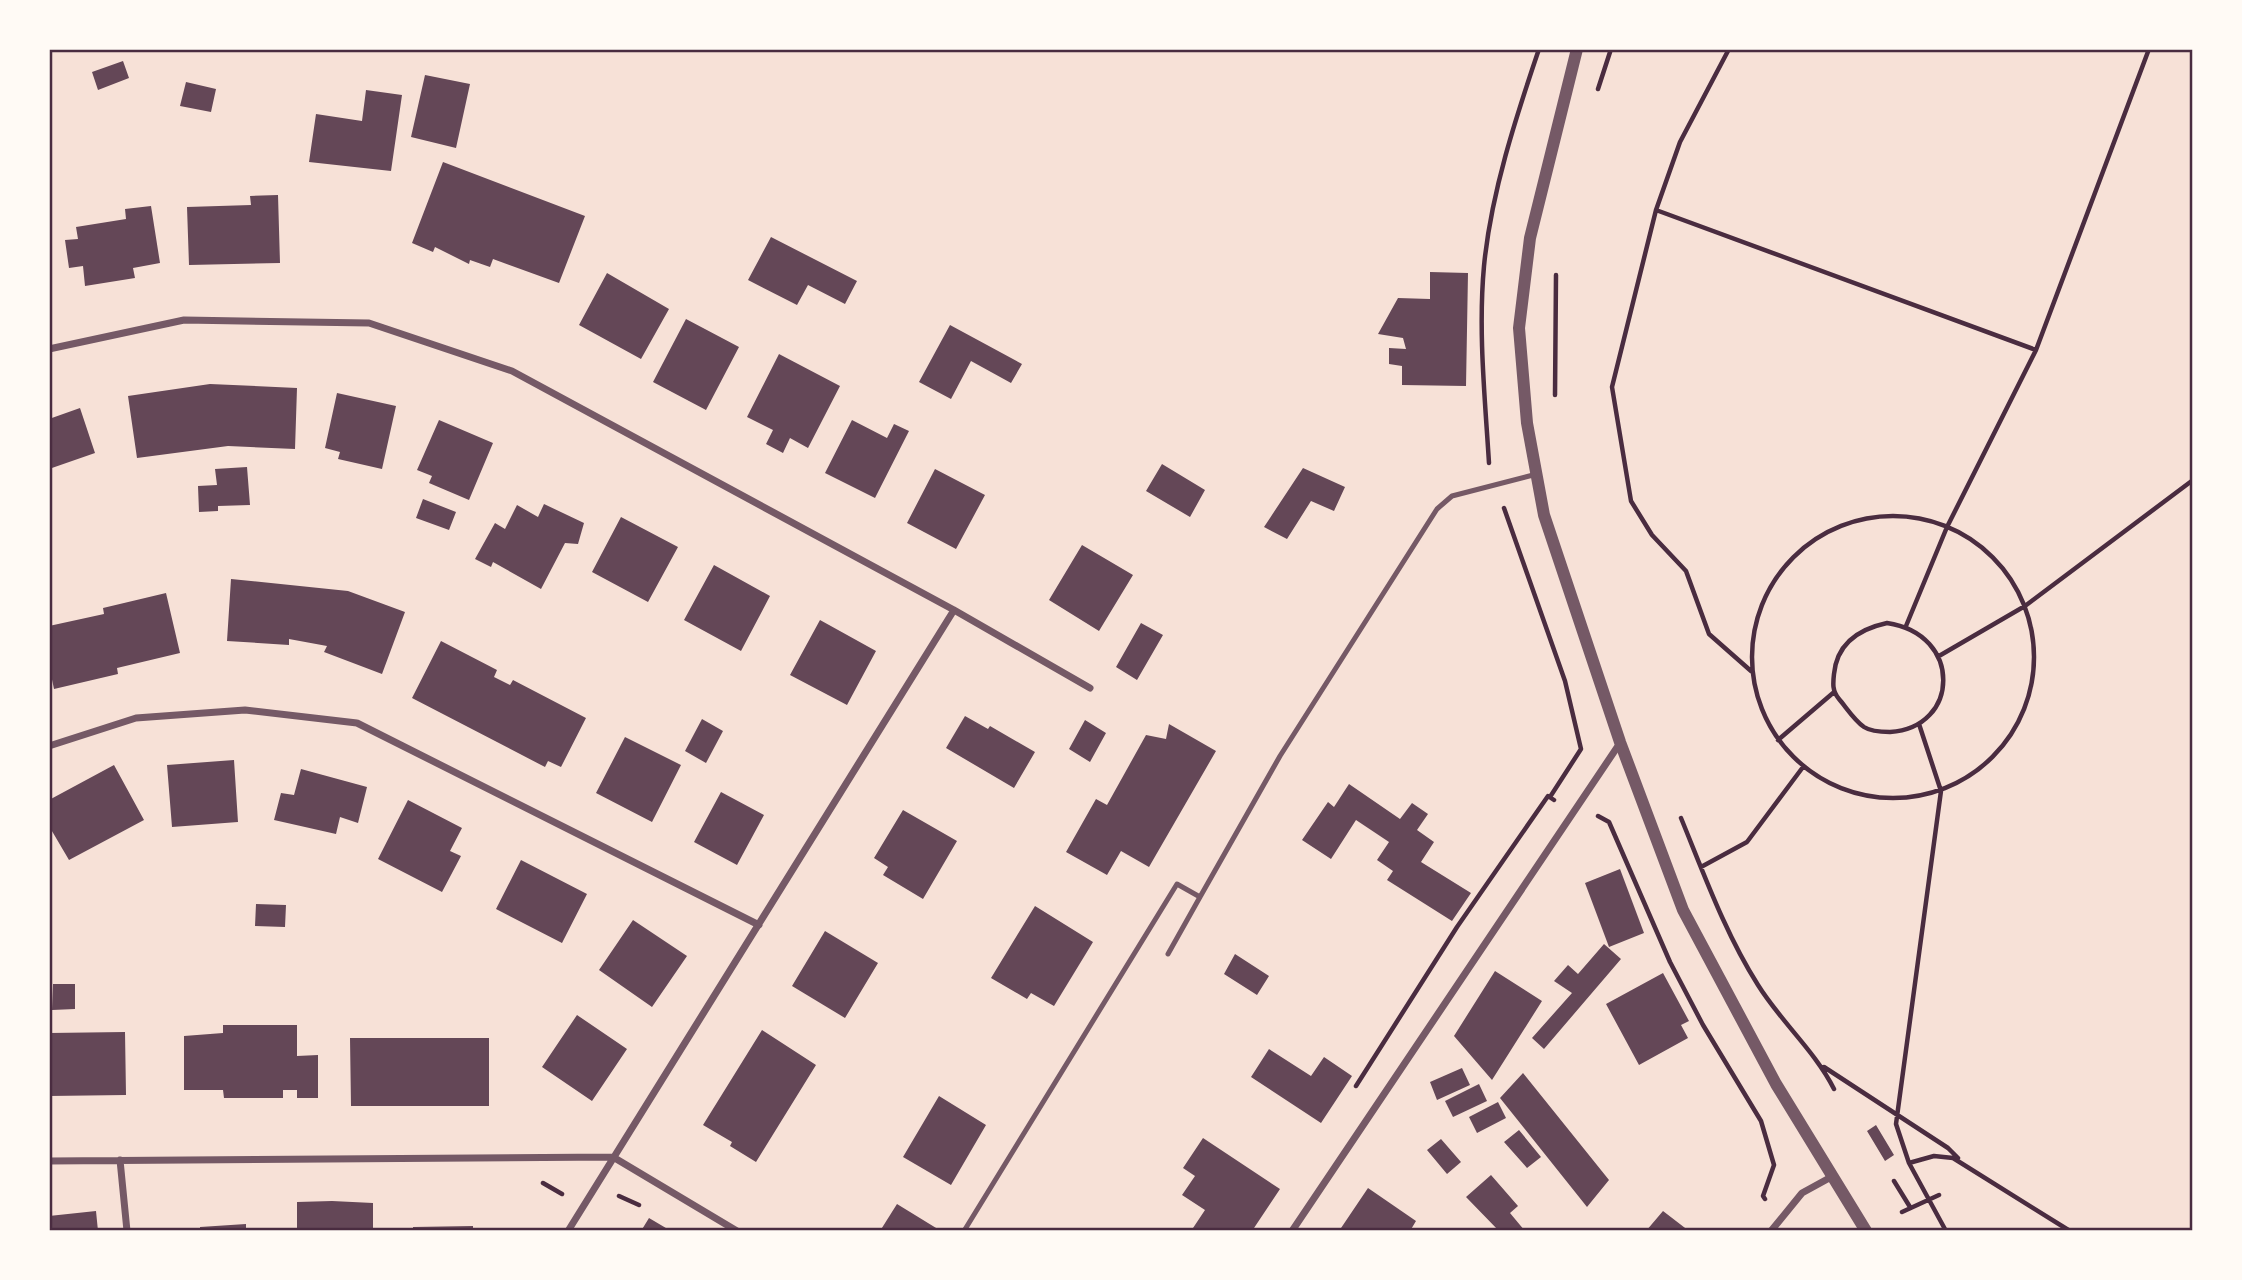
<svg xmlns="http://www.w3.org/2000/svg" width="2242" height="1280" font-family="'Exo 2',sans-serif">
<rect width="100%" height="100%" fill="#f7e1d7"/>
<path fill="#644757" d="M123 61 129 78 98 90 92 72Z
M425 75 470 84 456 148 411 137Z
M186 82 216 89 211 112 180 106Z
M366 90 402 95 391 171 309 162 316 114 362 121Z
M443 162 585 216 559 283 493 259 490 267 470 260 469 264 435 247 433 252 412 243Z
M278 195 280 263 189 265 187 207 251 205 250 196Z
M151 206 160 263 133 268 135 278 85 286 83 266 69 268 65 240 78 239 76 227 126 219 125 209Z
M771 237 857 281 845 304 808 285 797 305 748 280Z
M1430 272 1468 273 1466 386 1402 385V366L1389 364V348L1406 349 1403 338 1378 334 1398 298 1430 299Z
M607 273 669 309 641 359 579 325Z
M686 319 739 347 706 410 653 382Z
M950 325 1022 364 1011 383 971 361 951 399 919 382Z
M779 354 840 386 808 448 790 438 783 453 766 444 773 430 747 417Z
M210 384 297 388 295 449 228 446 137 458 128 396Z
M337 393 396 406 382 469 338 459 340 452 325 448Z
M80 408 95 453 49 469V419Z
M439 420 493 443 469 500 429 483 432 476 417 470Z
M852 420 887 438 894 424 909 431 875 498 825 473Z
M1162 464 1205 490 1190 517 1146 491Z
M247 467 250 505 218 506V511L199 512 198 486 217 485 215 469Z
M1303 468 1345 487 1334 511 1311 501 1287 539 1264 527Z
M935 469 985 495 956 549 907 523Z
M423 499 456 512 449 530 416 518Z
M544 504 584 523 578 544 565 543 541 589 493 562 491 567 475 559 495 523 505 529 517 505 538 517Z
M621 517 678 547 648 602 592 572Z
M1082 545 1133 575 1099 631 1049 600Z
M714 565 770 596 741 651 684 620Z
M231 579 348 591 405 612 382 674 324 652 327 646 289 639V645L227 641Z
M166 593 180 653 117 668 118 674 54 689 49 665V626L104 614 103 608Z
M820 620 876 651 847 705 790 675Z
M1141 623 1163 635 1137 680 1116 667Z
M441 641 497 670 494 677 510 685 513 680 586 718 561 767 548 761 545 767 412 698Z
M965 716 988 729 990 726 1035 752 1014 788 946 748Z
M702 719 723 731 706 763 685 751Z
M1085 720 1106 733 1090 762 1069 749Z
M1169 724 1216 751 1149 867 1121 851 1107 875 1066 852 1096 799 1107 805 1146 735 1166 739Z
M625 737 681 765 652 822 596 793Z
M234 760 238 822 172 827 167 765Z
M114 765 144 820 69 860 49 826V800Z
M301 769 367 787 358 823 340 817 336 834 274 820 281 793 294 795Z
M1349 784 1400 819 1412 803 1428 814 1417 830 1434 842 1421 862 1471 893 1452 921 1387 880 1393 871 1377 860 1389 842 1356 820 1331 859 1302 840 1328 802 1334 807Z
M721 792 764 815 737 865 694 842Z
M408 800 462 828 450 851 461 856 442 892 378 859Z
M903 810 957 841 923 899 883 875 888 867 874 858Z
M521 860 587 894 562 943 496 909Z
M1620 869 1644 933 1609 947 1585 883Z
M256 904 286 905 285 927 255 926Z
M1035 906 1093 942 1054 1006 1031 993 1027 999 991 978Z
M633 920 687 956 652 1007 599 970Z
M825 931 878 963 845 1018 792 986Z
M1604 944 1621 959 1544 1049 1532 1038 1572 993 1554 981 1568 965 1578 974Z
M1235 954 1269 976 1257 995 1224 974Z
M1495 971 1542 1001 1492 1080 1454 1036Z
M1663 973 1689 1021 1681 1025 1688 1038 1639 1065 1606 1004Z
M53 984H75V1009L52 1010Z
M577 1015 627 1049 592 1101 542 1067Z
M223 1025H297V1056L318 1055V1098H297V1090H283V1098H224L223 1090H184V1036L223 1033Z
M762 1030 816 1065 756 1162 730 1146 732 1142 703 1125Z
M125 1032 126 1095 49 1096V1033Z
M350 1038H489V1106H351Z
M1269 1049 1311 1076 1324 1057 1352 1076 1321 1123 1251 1077Z
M1462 1068 1470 1085 1437 1100 1430 1082Z
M1523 1073 1609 1180 1587 1207 1500 1098Z
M1479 1084 1487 1101 1453 1117 1445 1101Z
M939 1096 986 1125 951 1185 903 1157Z
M1498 1102 1506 1118 1477 1133 1469 1117Z
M1876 1125 1894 1155 1885 1161 1867 1131Z
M1519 1130 1541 1157 1527 1168 1504 1142Z
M1203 1138 1280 1189 1252 1231H1191L1205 1210 1182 1195 1195 1176 1183 1168Z
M1441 1139 1461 1162 1447 1174 1427 1150Z
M1491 1175 1518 1206 1510 1213 1525 1231H1499L1466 1197Z
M1368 1188 1416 1221 1410 1231H1339Z
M332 1201 373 1203V1231H297V1202Z
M897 1204 941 1231H880Z
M96 1211 98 1231H49V1216Z
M1663 1211 1689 1231H1646Z
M649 1218 671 1231H641Z
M246 1224V1231H200V1227Z
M473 1226V1231H413V1227Z"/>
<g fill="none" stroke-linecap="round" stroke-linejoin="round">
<path stroke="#4a2c40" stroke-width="4.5" d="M1729 49 1680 142 1656 210 1612 387 1631 501 1652 535 1686 571 1709 634 1751 671
M1598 89 1611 49
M1656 210 2036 350
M1555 395 1556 275
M1489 463C1485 398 1478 331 1484 266 1491 193 1516 117 1539 49
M1504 508 1565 681 1581 749 1550 797
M1752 657a141 141 0 1 1 282 0a141 141 0 1 1-282 0Z
M1887 623C1963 634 1960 728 1890 732 1882 732 1870 731 1864 727 1854 720 1846 707 1839 699 1832 691 1833 683 1834 674 1837 643 1859 629 1887 623Z
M1906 626 1947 527 2036 350 2149 49
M1939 656 2025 606 2193 480
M1919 724 1941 791 1896 1124 1909 1163 1946 1231
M1778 740 1833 693
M1598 816 1609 822 1670 962 1703 1025 1761 1121 1774 1165 1763 1196 1765 1199
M1681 818C1704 874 1725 933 1758 985 1781 1022 1815 1051 1834 1089
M1701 867 1747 842 1803 767
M1824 1067 1948 1148 1958 1158
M1356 1086 1457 927 1548 796 1554 800
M1909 1163 1934 1156 1953 1158 2070 1231
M1894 1181 1910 1207
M543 1183 562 1194
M619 1196 639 1205
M1902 1212 1939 1195"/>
<path stroke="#755966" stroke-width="5" d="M1168 954 1200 897
M964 1231 1177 884 1200 897 1280 756 1437 509 1452 496 1537 474"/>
<path stroke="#755966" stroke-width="7" d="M49 349 184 320 369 323 512 371 954 610 1090 688
M49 746 136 718 245 710 357 723 759 925
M120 1160 127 1231
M49 1161 613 1157 737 1231
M568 1231 954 610
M1292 1231 1620 743
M1771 1231 1802 1193 1833 1176"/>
<path stroke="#755966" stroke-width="12" d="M1577 49 1530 238 1519 328 1527 423 1544 515 1620 742 1683 910 1776 1084 1866 1231"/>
</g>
<rect width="2242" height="1280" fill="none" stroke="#fffaf5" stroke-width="102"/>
<rect x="51" y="51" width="2140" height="1178" fill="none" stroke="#4a2c40" stroke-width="2.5"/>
</svg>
